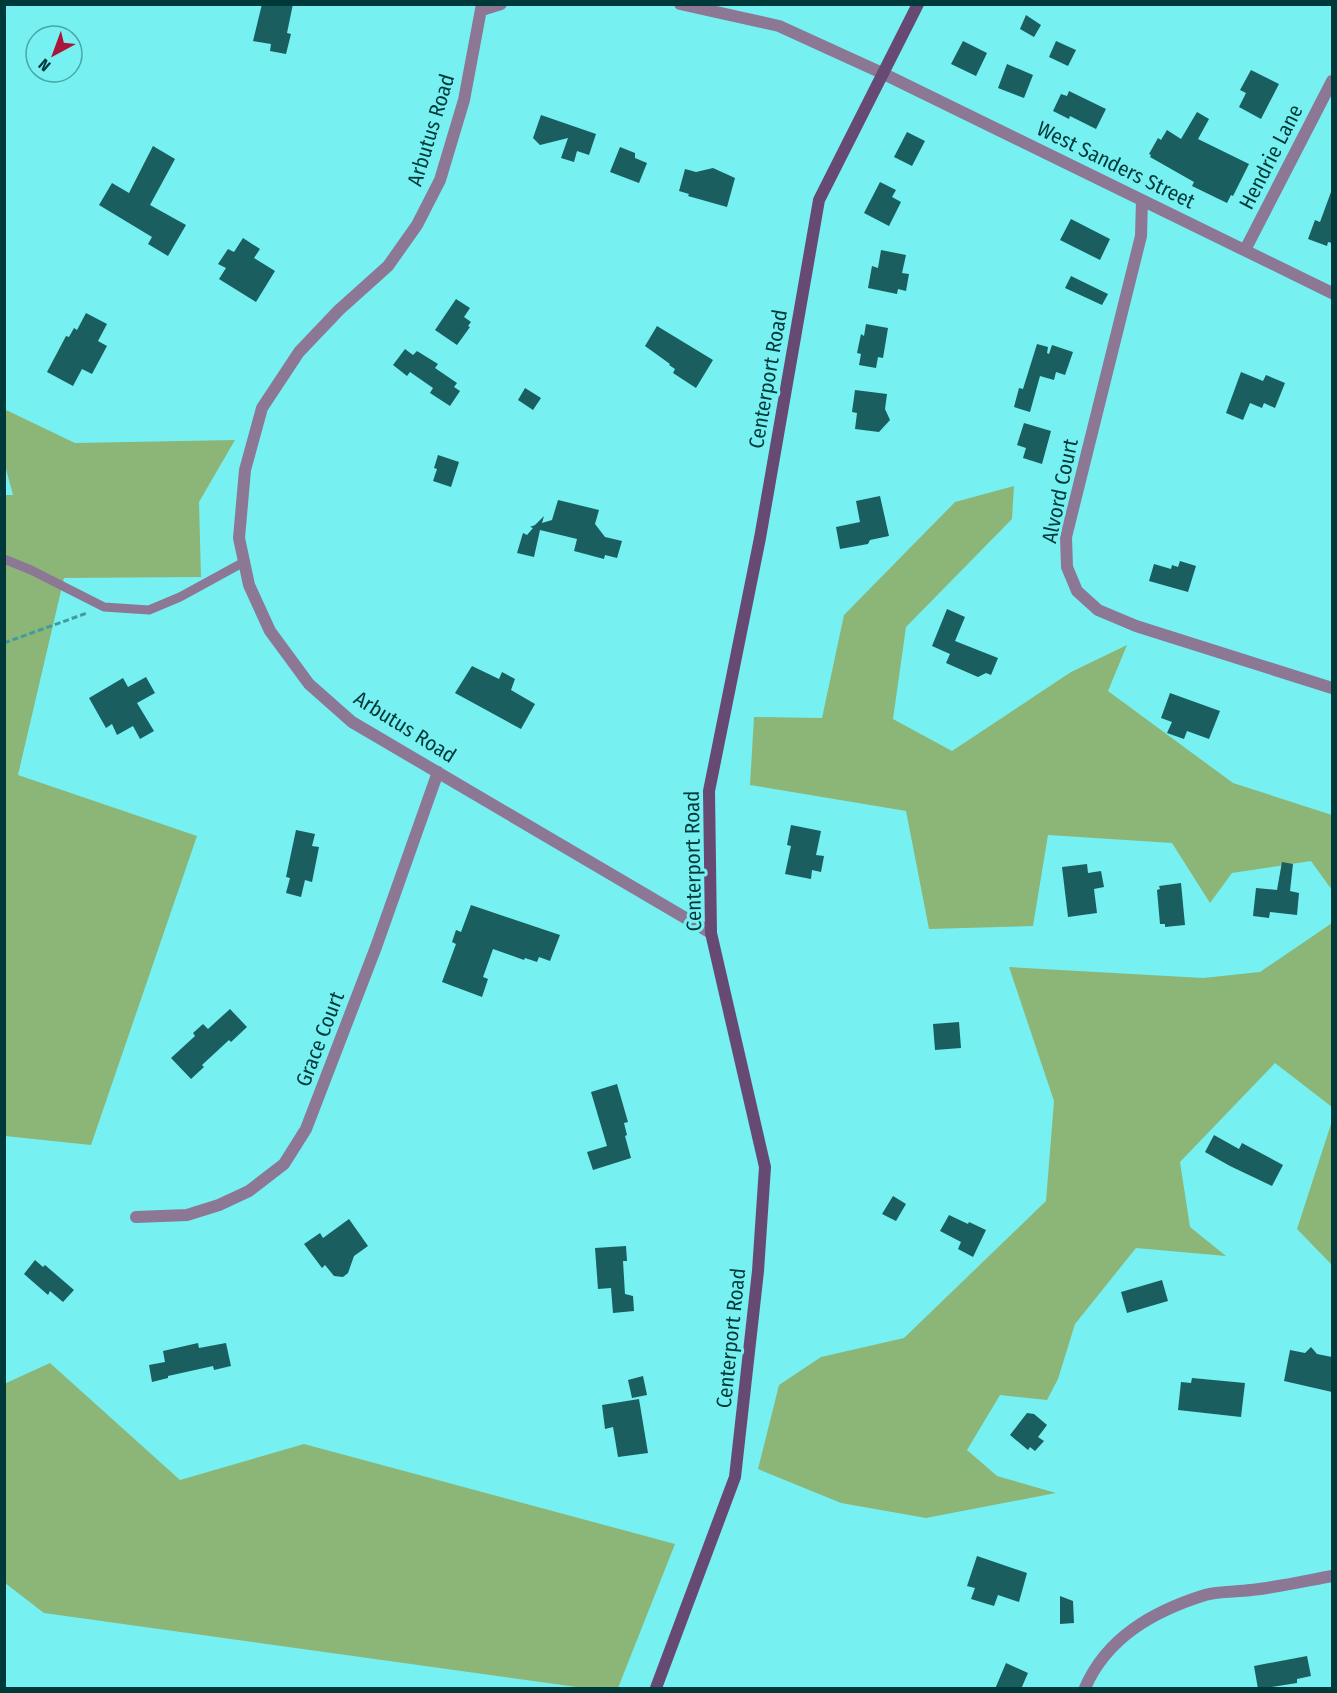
<svg xmlns="http://www.w3.org/2000/svg" width="1337" height="1693" font-family="'Fira Sans Condensed',sans-serif">
<rect width="100%" height="100%" fill="#77f0f1"/>
<path fill="#8cb678" d="M4 409 75 443 235 440 199 502 201 577 64 578 18 775 197 836 91 1145 5 1136 4 495H13L6 469 5 468Z
M1014 486 1012 519 906 627 893 719 952 751 1071 672 1127 645 1108 691 1233 783 1332 815V890L1311 861 1232 873 1210 903 1172 843 1048 835 1033 926 929 929 906 811 750 785 754 717 822 718 844 615 955 502Z
M1332 923V1107L1275 1063 1180 1162 1190 1227 1226 1256 1136 1248 1075 1324 1058 1379 1047 1400 1000 1395 967 1450 997 1476 1056 1493 926 1518 841 1503 758 1469 779 1385 821 1357 904 1338 1046 1201 1054 1101 1009 967 1203 978 1260 972Z
M1332 1121V1265L1297 1229Z
M50 1363 180 1480 304 1444 675 1544 618 1688H584L44 1613 5 1583 4 1384Z"/>
<path fill="#1a5e5f" d="M262 4H293L287 33 291 34 286 54 270 51 271 44 253 41Z
M1026 15 1041 25 1034 37 1020 29Z
M963 41 987 53 976 76 951 64Z
M1056 41 1076 50 1068 66 1049 57Z
M1007 64 1033 75 1024 98 998 88Z
M1251 70 1279 84 1261 119 1239 107 1246 93 1240 90Z
M1069 91 1106 109 1096 129 1070 116 1069 119 1053 111 1061 94 1067 96Z
M1197 112 1209 119 1198 139 1249 164 1233 196 1231 195 1227 203 1192 186 1194 182 1150 157 1151 155 1149 154 1158 138 1161 140 1167 130 1181 139Z
M541 115 596 134 589 155 577 151 574 162 561 158 568 138 540 145 533 138Z
M907 132 925 141 912 166 894 157Z
M153 146 175 159 150 205 186 225 168 256 148 244 152 237 99 205 112 183 129 193Z
M620 147 635 153V158L647 163 639 183 610 172Z
M713 168 735 178 727 207 688 196 689 194 679 191 685 169 696 172Z
M880 182 896 190 892 197 901 202 889 226 864 213Z
M1331 192H1332V243L1328 242 1327 246 1308 239 1315 220 1320 222Z
M1071 219 1110 239 1100 260 1060 240Z
M243 238 260 249 254 258 275 271 256 302 219 279 226 268 218 264 228 249 234 252Z
M881 250 906 255 902 273 909 274 906 291 898 289 897 294 868 288 872 266 878 268Z
M1071 276 1108 294 1102 305 1065 288Z
M456 299 470 308 464 317 471 322 468 326 470 327 457 345 435 330Z
M86 313 107 324 98 341 107 346 92 374 82 369 73 386 47 372 66 336 69 337 74 328 77 330Z
M866 324 888 328 883 358 878 357 876 368 859 365 861 354 857 353 861 334 864 336Z
M657 326 713 360 696 388 673 373 675 369 669 365 670 364 645 346Z
M1037 344 1048 347 1047 353 1049 354 1052 345 1073 352 1065 375 1056 372 1054 380 1040 376 1030 412 1014 407 1019 388 1023 389Z
M405 349 413 355 417 351 438 364 435 368 457 383 454 387 460 391 450 406 430 393 433 388 410 372 407 376 393 365Z
M1241 372 1263 381 1266 375 1285 383 1275 408 1264 403 1262 408 1250 403 1243 420 1226 413Z
M525 388 541 398 533 410 518 400Z
M855 390 887 394 885 409 890 420 879 432 855 429 857 413 852 412Z
M1024 423 1051 431 1042 464 1023 458 1026 448 1017 445Z
M438 455 459 462 451 487 433 481 437 469 434 468Z
M880 496 889 536 870 540 868 544 840 549 836 527 860 522 856 501Z
M558 500 599 510 595 524 605 537 622 541 617 558 605 555 604 559 574 551 577 539 540 530 534 557 517 553 523 533 527 535 533 528 530 527 535 525 544 516 542 523 552 520Z
M1180 561 1196 566 1188 592 1149 581 1154 564 1171 569 1172 565 1178 567Z
M947 609 965 617 955 641 998 658 991 675 986 673 978 677 946 663 950 654 932 646Z
M472 666 499 679 502 672 515 679 511 690 535 704 521 729 455 693Z
M146 677 155 693 137 703 154 731 140 739 133 726 117 735 112 724 106 728 89 698 123 678 128 687Z
M1170 693 1220 711 1209 739 1187 731 1184 739 1167 733 1172 722 1161 718Z
M791 825 821 831 816 855 824 856 821 872 812 870 811 879 785 874 791 846 787 845Z
M296 830 315 834 312 846 319 847 312 882 305 880 301 897 286 893 290 878 286 877Z
M1282 862 1293 864 1290 891 1299 893 1297 915 1270 912 1269 918 1253 916 1256 888 1277 890Z
M1087 864 1088 873 1101 871 1104 887 1094 889 1097 913 1068 917 1062 867Z
M1181 883 1185 925 1165 927V924H1160L1157 890 1160 889 1159 886Z
M471 905 560 935 550 961 539 957 537 962 525 958 524 960 493 949 483 977 488 979 482 997 442 982 456 944 452 942 456 930 461 932Z
M230 1009 247 1027 231 1042 229 1040 202 1065 204 1067 191 1079 171 1058 195 1036 193 1033 203 1024 208 1029Z
M959 1022 961 1048 935 1050 933 1024Z
M617 1084 628 1122 624 1123 627 1135 625 1136 631 1158 593 1170 587 1152 607 1146 591 1092Z
M1214 1135 1239 1149 1242 1143 1283 1165 1272 1186 1230 1166 1205 1152Z
M893 1196 906 1204 896 1221 882 1214Z
M949 1215 968 1224 969 1222 986 1230 973 1257 958 1249 961 1242 940 1231Z
M349 1219 368 1246 354 1256 348 1273 343 1277 334 1276 325 1265 322 1268 304 1244 320 1233 323 1238Z
M626 1246 627 1261H623L625 1294 633 1296 634 1311 613 1313 611 1288 598 1289 595 1248Z
M35 1260 43 1267 45 1265 74 1290 63 1302 50 1291 48 1295 24 1274Z
M1162 1280 1168 1301 1127 1313 1121 1292Z
M198 1343 199 1348 226 1343 231 1366 214 1370 213 1366 168 1376V1378L152 1382 149 1365 165 1362 163 1351Z
M1311 1347 1317 1354 1332 1357V1392L1284 1381 1290 1350 1305 1353Z
M643 1376 647 1395 632 1398 628 1380Z
M1192 1378 1245 1383 1241 1417 1178 1410 1181 1382 1191 1383Z
M639 1399 648 1453 618 1457 613 1427 605 1429 602 1405Z
M1027 1413 1034 1414 1047 1425 1038 1437 1044 1441 1035 1451 1030 1447 1028 1450 1010 1435Z
M977 1556 1027 1573 1019 1602 998 1595 994 1606 971 1599 975 1588 967 1586Z
M1060 1596 1073 1601 1074 1623 1060 1624Z
M1307 1656 1311 1676 1297 1679V1683L1258 1689 1254 1666Z
M1006 1663 1028 1673 1021 1689H995Z"/>
<g fill="none" stroke-linecap="round" stroke-linejoin="round">
<path stroke="#419d9d" stroke-width="3" stroke-dasharray="6 3" stroke-linecap="butt" d="M4 643 87 613"/>
<path stroke="#8c7895" stroke-width="9" d="M4 559 31 570 104 607 149 610 180 597 244 562"/>
<path stroke="#8c7895" stroke-width="12" d="M482 4 464 100 440 180 417 225 388 266 339 310 299 352 262 408 245 470 239 538 249 585 270 631 309 684 352 722 711 933
M680 4 779 26 882 73 1332 293
M482 10 501 4
M1142 200 1141 236 1066 537 1067 567 1077 591 1098 610 1136 626 1332 688
M1245 250 1332 81
M136 1217 187 1215 219 1205 249 1191 284 1164 306 1129 376 947 438 772
M1085 1688C1107 1637 1154 1611 1205 1595 1219 1591 1236 1592 1251 1590 1278 1587 1305 1581 1332 1576"/>
<path stroke="#674a73" stroke-width="12" d="M656 1688 735 1477 758 1271 765 1167 711 933 709 791 760 538 819 200 918 4"/>
</g>
<g text-anchor="middle" stroke-width="6" stroke-linejoin="round" paint-order="stroke">
<g font-size="21" fill="#003939" stroke="#77f0f1">
<text transform="translate(431 130) rotate(-73)" y="7">Arbutus Road</text>
<text transform="translate(1271 157) rotate(-63)" y="7">Hendrie Lane</text>
<text transform="translate(1116 165) rotate(26)" y="7">West Sanders Street</text>
<text transform="translate(768 379) rotate(-80)" y="7">Centerport Road</text>
<text transform="translate(1060 491) rotate(-78)" y="7">Alvord Court</text>
<text transform="translate(405 727) rotate(32)" y="7">Arbutus Road</text>
<text transform="translate(693 861) rotate(-91)" y="7">Centerport Road</text>
<text transform="translate(320 1039) rotate(-69)" y="7">Grace Court</text>
<text transform="translate(731 1338) rotate(-84)" y="7">Centerport Road</text>
</g>
</g>
<rect width="1337" height="1693" fill="none" stroke="#003939" stroke-width="12"/>
<g transform="translate(54 54) rotate(221)"><circle r="28" fill="#77f0f1" stroke="#47a7a7" stroke-width="1.5"/>
<path d="M0-4.5L10 22L0 15L-10 22Z" fill="#ab1539"/>
<text y="-9" font-size="16" font-weight="bold" text-anchor="middle" fill="#003939">N</text>
</g>
</svg>
